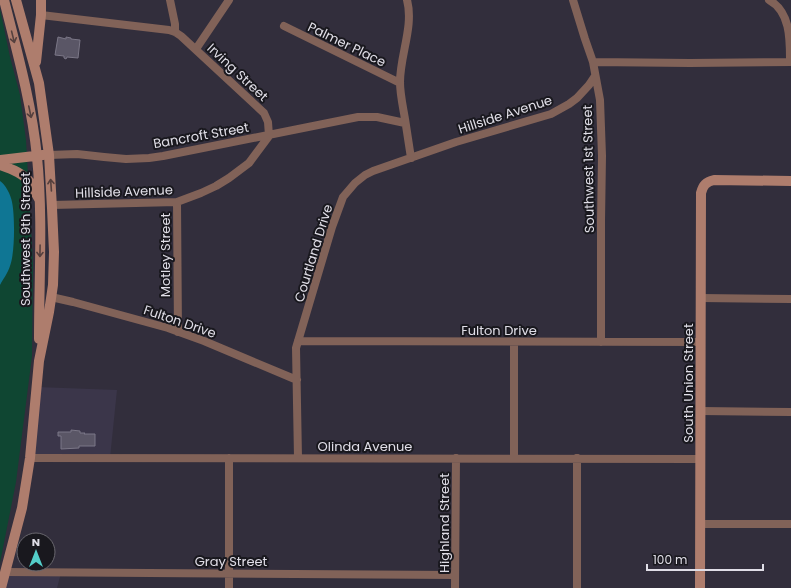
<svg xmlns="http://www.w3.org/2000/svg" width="791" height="588" font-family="Poppins,sans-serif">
<rect width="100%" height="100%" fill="#322e3c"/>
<path fill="#3b364a" d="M37 387 117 390 110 458H30Z
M6 572 61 573 57 588H1Z"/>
<path fill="#0f4632" d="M0 9 10 57 20 95 26 140 33 264 32 356 16 482 0 563Z"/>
<path fill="#0f7694" d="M0 181C5 184 11 195 12 202 15 216 15 253 10 266 8 273 3 279 0 285Z"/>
<path fill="#5a5666" stroke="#7b7787" d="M58 37 66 39V37L71 38V39L80 40 78 58 67 57 66 59 64 58V56L55 55Z
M71 430 80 431V433H85L84 434H95V446H79V448L61 449V436H58V432H71Z"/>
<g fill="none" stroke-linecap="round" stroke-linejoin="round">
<path stroke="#816258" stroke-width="8" d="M170 0 175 24V32
M407 0C414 26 400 55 400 82 400 94 403 107 405 119 407 132 409 145 411 158
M573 0 585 39 593 62 600 100 602 156 601 221V342
M769 0C791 12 790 41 790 62
M41 15 169 30 175 32 181 36 264 113 268 122 269 136 249 163 229 178 216 186 201 193 177 202 52 205
M284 26 400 83
M196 49 229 0
M593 62 690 63 791 62
M49 155 77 154 104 157 126 159 149 158 163 156 358 117H377L405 123
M177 202 178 332
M51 297 73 302 168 328 204 341 297 380
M701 298 791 299
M298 341 701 342
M514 342V458
M701 411 791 412
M30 458 701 459
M298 458 296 348 332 227 343 197 355 183 365 175 373 171 456 142 551 114 569 104 577 98 589 85 595 76
M577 458V588
M700 524H791
M6 572 455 575
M229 588V458
M455 588 456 458"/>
<path stroke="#ae7d6d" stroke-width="10" d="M4 0C17 51 32 105 37 157 43 217 39 278 39 339
M36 62 41 15V0
M0 160 43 155
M0 165C12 169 25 174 32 185 34 189 36 194 39 199
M1 588 22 508 30 458 39 361 49 312 53 285 54 252 52 208 49 155 39 83 16 0
M700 588 701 193C703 185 706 182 714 180L791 181"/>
</g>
<defs><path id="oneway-shaft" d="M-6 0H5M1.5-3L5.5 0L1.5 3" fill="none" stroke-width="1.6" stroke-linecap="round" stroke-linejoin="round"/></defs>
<g stroke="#55403e">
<use href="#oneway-shaft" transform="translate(13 37) rotate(76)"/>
<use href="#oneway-shaft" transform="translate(30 112) rotate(78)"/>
<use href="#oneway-shaft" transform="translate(51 185) rotate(-94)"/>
<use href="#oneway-shaft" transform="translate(40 251) rotate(91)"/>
</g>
<g text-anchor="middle" stroke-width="4" stroke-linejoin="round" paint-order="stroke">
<g font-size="13" fill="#e0dee7" stroke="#19181e">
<text transform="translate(347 44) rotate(26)" y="5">Palmer Place</text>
<text transform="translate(238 72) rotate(43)" y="5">Irving Street</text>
<text transform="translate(505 114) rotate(-18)" y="5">Hillside Avenue</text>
<text transform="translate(201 135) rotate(-10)" y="5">Bancroft Street</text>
<text transform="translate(588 169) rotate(-91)" y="5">Southwest 1st Street</text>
<text transform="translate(124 191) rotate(-2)" y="5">Hillside Avenue</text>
<text transform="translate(25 239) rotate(-90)" y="5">Southwest 9th Street</text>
<text transform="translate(313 253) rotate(-73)" y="5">Courtland Drive</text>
<text transform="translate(165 255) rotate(-90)" y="5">Motley Street</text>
<text transform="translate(180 321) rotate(19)" y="5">Fulton Drive</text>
<text x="499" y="335">Fulton Drive</text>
<text transform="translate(688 383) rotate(-90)" y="5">South Union Street</text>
<text x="365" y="451">Olinda Avenue</text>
<text transform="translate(444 523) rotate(-90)" y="5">Highland Street</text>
<text x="231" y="566">Gray Street</text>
</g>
</g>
<g transform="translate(36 552)"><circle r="19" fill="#19181e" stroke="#69676e"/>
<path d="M0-3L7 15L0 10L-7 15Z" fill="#53cdc9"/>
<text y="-6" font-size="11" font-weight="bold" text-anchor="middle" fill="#e0dee7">N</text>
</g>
<path d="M647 564v6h116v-6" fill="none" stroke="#e0dee7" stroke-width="2"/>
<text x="653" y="564" font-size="12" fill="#e0dee7" stroke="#19181e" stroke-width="3" paint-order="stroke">100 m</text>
</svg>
